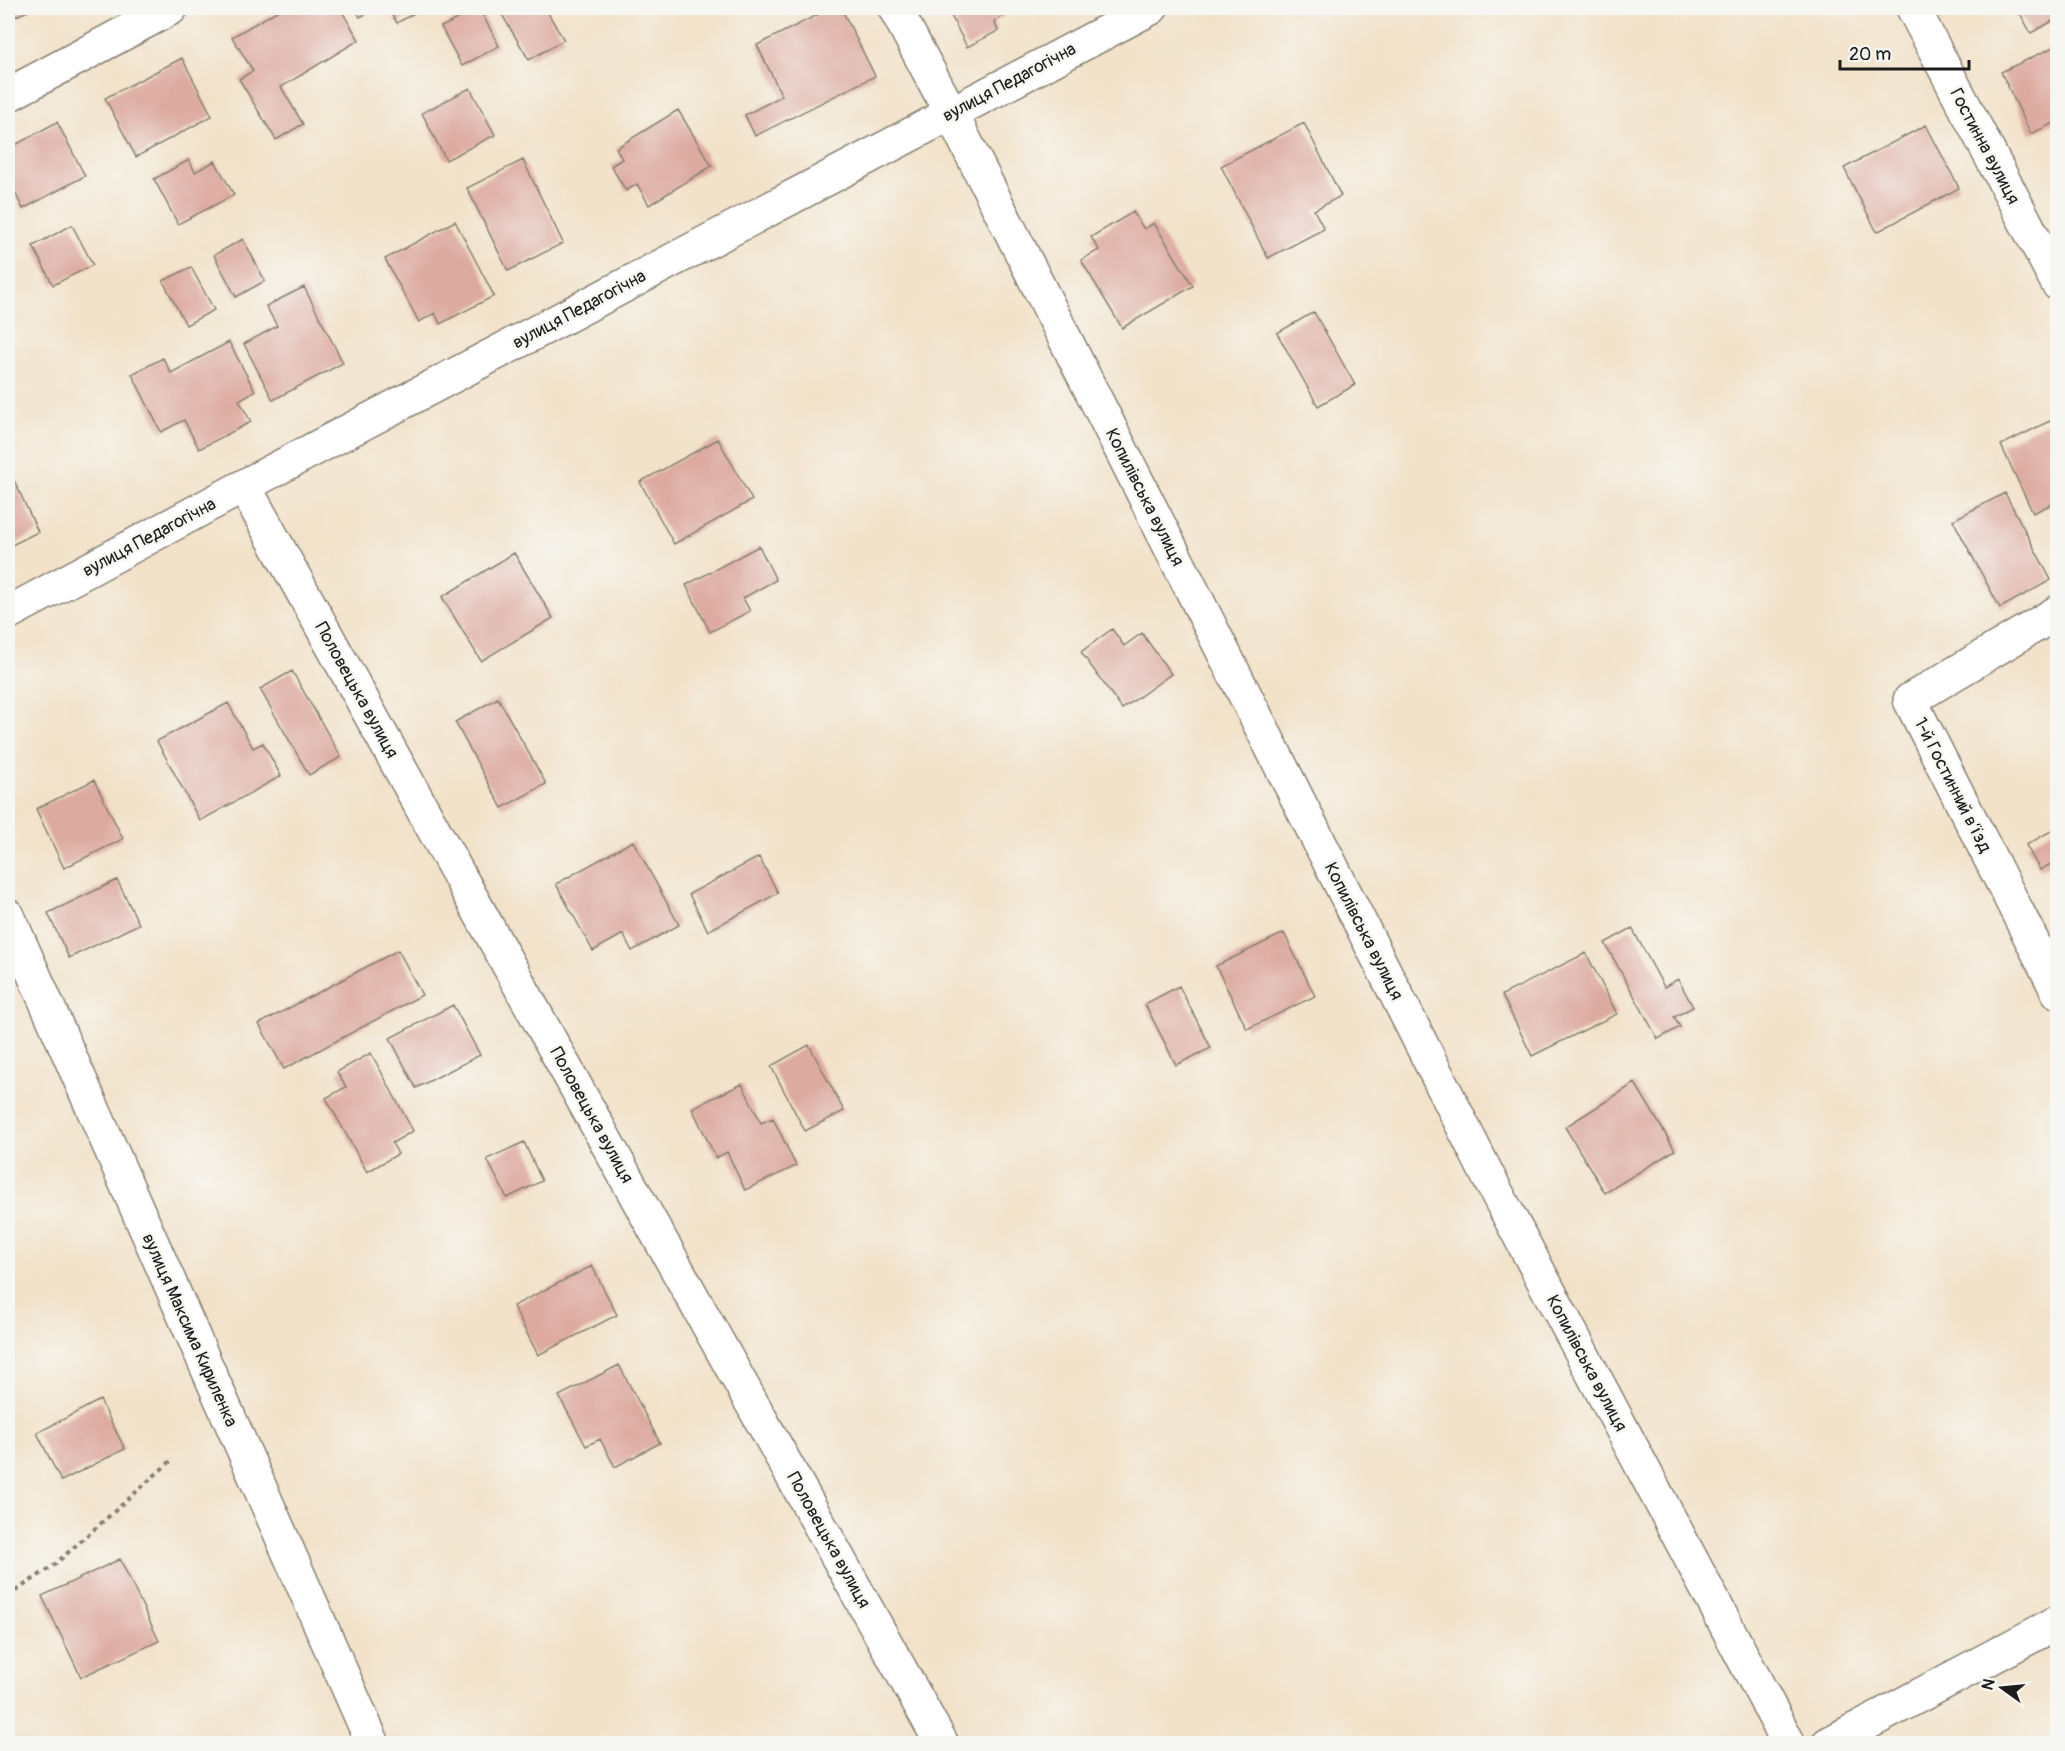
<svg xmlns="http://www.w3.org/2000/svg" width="2065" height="1751" font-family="Pangolin,sans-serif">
<rect width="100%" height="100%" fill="#f6f6f2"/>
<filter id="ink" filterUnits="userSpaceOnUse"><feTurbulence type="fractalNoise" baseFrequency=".0167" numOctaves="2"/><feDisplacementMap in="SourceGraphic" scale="12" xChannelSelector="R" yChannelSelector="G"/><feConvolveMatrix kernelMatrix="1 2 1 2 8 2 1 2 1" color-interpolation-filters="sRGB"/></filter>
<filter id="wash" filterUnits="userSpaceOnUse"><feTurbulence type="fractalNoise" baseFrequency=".008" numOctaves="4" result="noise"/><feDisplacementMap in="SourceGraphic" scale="24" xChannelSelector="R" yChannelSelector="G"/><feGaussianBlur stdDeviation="1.35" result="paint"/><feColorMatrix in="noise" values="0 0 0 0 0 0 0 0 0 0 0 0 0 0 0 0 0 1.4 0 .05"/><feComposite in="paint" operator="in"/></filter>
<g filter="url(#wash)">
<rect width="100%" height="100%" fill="#f2e2c9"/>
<g id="blocks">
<path fill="#ddaaa0" d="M8 8H34L8 20Z
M282 8H340L359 40 281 87 303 124 276 140 239 79 253 71 232 37Z
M355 8H377L360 17Z
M388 8H423L397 23Z
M479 8 499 46 462 66 441 27Z
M511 8H545L564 40 529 60 501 13Z
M831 8H841L875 76 755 136 745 115 782 96 757 45Z
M947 8H1020L994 21 998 31 967 47Z
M2017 8H2058V18L2031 33Z
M2058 45V121L2031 134 2001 72Z
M182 58 212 116 136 157 105 98Z
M470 88 495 135 446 160 422 113Z
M678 110 712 166 649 205 637 184 626 191 611 166 622 159 616 148Z
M57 122 85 176 23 209 8 178V149Z
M1304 123 1341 196 1314 210 1324 229 1268 258 1221 166Z
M1926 125 1959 188 1877 232 1844 168Z
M189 160 195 172 215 161 234 195 178 224 154 179Z
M523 160 563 243 508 271 467 188Z
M1133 212 1144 229 1154 223 1193 286 1122 328 1081 260 1099 250 1091 237Z
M455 221 494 296 440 324 435 313 419 322 385 259Z
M72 225 93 265 53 285 33 246Z
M243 239 265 281 236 297 214 255Z
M191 267 214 310 186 325 163 281Z
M304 287 343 363 273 400 244 344 277 326 266 306Z
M1314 312 1355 385 1318 406 1277 333Z
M229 342 255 391 239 400 251 422 199 449 184 420 161 432 132 374 163 358 171 373Z
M2058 417V501L2033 513 2001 445Z
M718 439 752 500 674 544 640 482Z
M8 467 38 532 8 547Z
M2005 493 2051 580 2000 608 1953 520Z
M759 546 776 580 743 598 750 611 710 632 686 585Z
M514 553 553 618 481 661 442 597Z
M1112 629 1124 646 1142 633 1171 674 1122 709 1081 652Z
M292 671 341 757 309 775 260 689Z
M498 698 546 784 502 808 455 722Z
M228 703 253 748 263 743 281 776 200 821 157 741Z
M94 780 123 839 64 868 36 809Z
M2058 827V860L2040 870 2026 845Z
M633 841 679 925 632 951 623 934 593 951 556 884Z
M759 857 778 893 708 931 689 894Z
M117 880 139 924 69 958 48 913Z
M1632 928 1664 987 1678 979 1693 1007 1674 1017 1680 1027 1658 1039 1605 943Z
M1284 933 1315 996 1247 1029 1216 966Z
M398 950 422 995 284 1069 259 1024Z
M1586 953 1617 1014 1532 1056 1502 995Z
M1179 986 1211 1048 1176 1065 1145 1004Z
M453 1005 480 1055 416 1088 390 1038Z
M809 1045 844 1111 805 1131 771 1066Z
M371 1053 413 1131 392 1143 398 1154 367 1172 326 1098 346 1087 337 1072Z
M1635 1083 1675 1150 1605 1193 1565 1127Z
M742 1084 761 1123 773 1118 796 1166 745 1190 727 1152 716 1158 692 1108Z
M524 1142 542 1181 507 1198 487 1159Z
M592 1266 617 1315 538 1355 513 1306Z
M619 1365 660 1443 615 1467 600 1439 586 1446 559 1396Z
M100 1400 125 1449 61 1481 37 1433Z
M120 1559 159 1641 81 1677 42 1596Z"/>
</g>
</g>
<g filter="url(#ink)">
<use href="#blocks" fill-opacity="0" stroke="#877f72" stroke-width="1.5"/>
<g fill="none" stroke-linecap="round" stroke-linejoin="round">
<g stroke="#877f72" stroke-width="36">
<path id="minor" d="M895 8 951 113 1490 1180 1789 1744
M1913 8 2058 284
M8 95 171 8
M244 486 645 1212 942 1744
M2058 612 1910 700 2058 992
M8 613 244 486 1151 8
M8 916 373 1744
M1828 1744 2058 1622"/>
</g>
<path stroke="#877f72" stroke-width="4" stroke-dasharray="4.5 4.5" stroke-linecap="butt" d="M8 1596 53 1566 173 1459"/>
<use href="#minor" stroke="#fff" stroke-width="33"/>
</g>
</g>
<g text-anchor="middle" stroke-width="5" stroke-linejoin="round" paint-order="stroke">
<g font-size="18" fill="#1c1c1c" stroke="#f6f6f2">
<text transform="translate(1009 82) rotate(-28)" y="6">вулиця Педагогічна</text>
<text transform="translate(1985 146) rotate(62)" y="6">Гостинна вулиця</text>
<text transform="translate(579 309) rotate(-28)" y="6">вулиця Педагогічна</text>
<text transform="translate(1145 497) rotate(63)" y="6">Копилівська вулиця</text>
<text transform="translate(149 537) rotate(-28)" y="6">вулиця Педагогічна</text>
<text transform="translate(357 690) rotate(61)" y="6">Половецька вулиця</text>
<text transform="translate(1953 785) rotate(63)" y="6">1-й Гостинний вʼїзд</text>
<text transform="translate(1364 931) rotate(63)" y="6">Копилівська вулиця</text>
<text transform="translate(592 1115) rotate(61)" y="6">Половецька вулиця</text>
<text transform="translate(190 1330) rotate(66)" y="6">вулиця Максима Кириленка</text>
<text transform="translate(1587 1363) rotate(62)" y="6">Копилівська вулиця</text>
<text transform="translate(829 1540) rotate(61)" y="6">Половецька вулиця</text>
</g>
</g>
<rect width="2065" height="1751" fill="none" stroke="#f6f6f2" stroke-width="30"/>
<g transform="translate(2002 1688) rotate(285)" stroke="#f6f6f2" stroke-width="4.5" paint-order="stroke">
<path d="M0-4.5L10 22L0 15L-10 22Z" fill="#1c1c1c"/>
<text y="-9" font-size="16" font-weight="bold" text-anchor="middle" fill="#1c1c1c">N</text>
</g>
<path d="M1840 60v9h129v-9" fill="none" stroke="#1c1c1c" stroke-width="3"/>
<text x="1849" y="60" font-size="18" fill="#1c1c1c" stroke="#f6f6f2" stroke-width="4.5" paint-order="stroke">20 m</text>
</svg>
